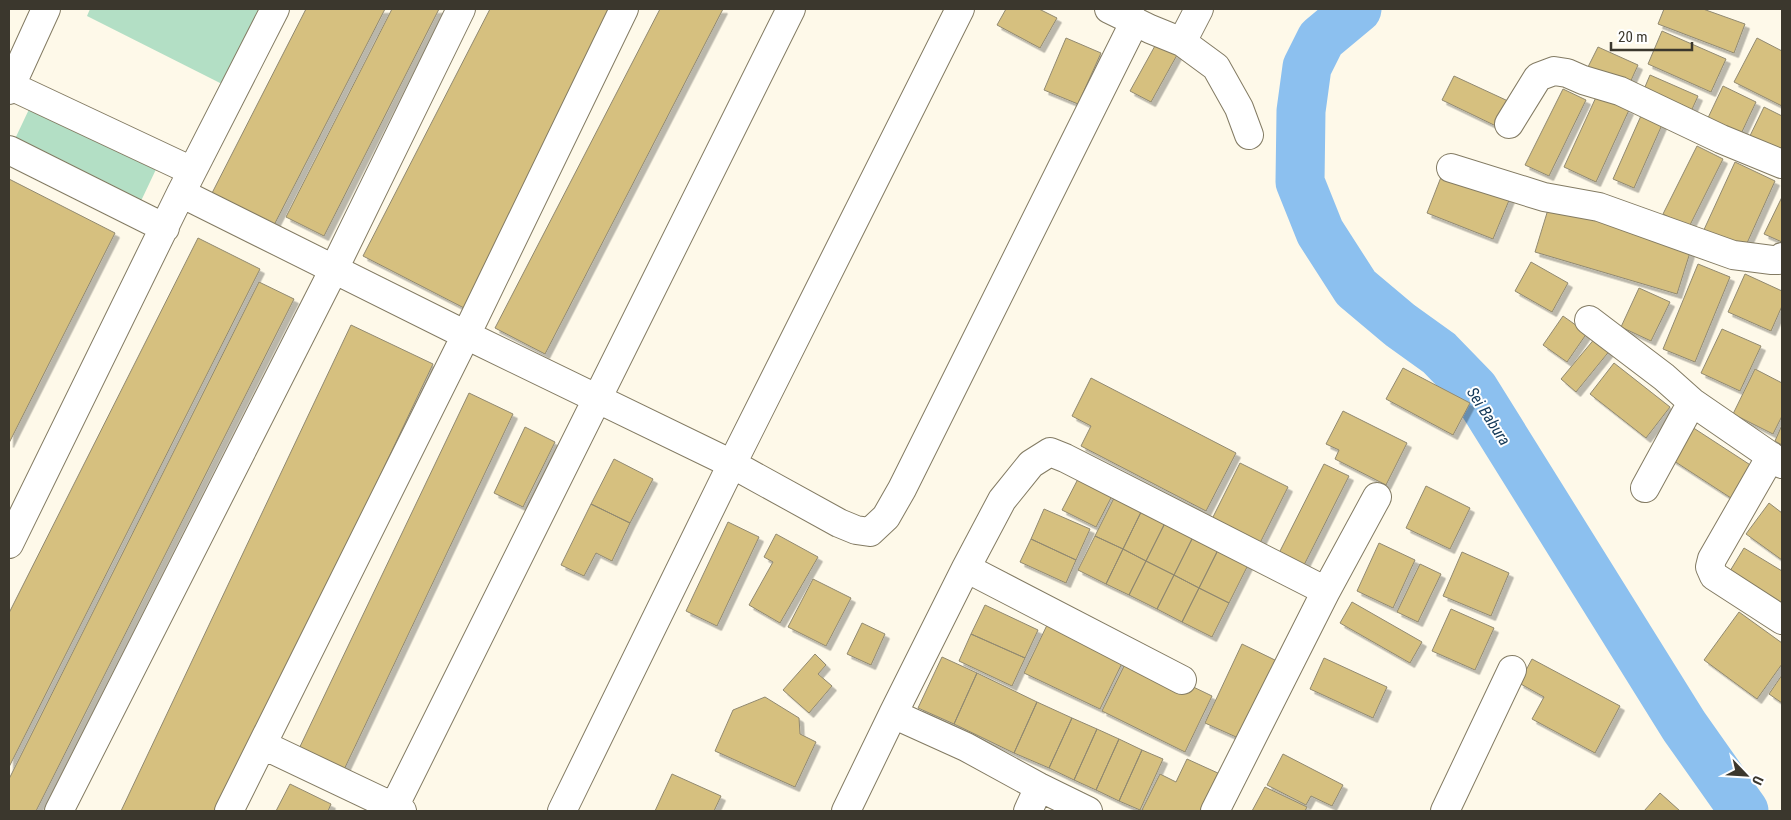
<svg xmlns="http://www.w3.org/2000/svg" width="1791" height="820" font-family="'Roboto Condensed',sans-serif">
<defs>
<filter id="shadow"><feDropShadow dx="4.5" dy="4.5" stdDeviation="0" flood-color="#0004"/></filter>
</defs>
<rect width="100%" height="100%" fill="#fef9e9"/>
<path fill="#b3dfc5" d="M90 9H260L222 84 87 16Z
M32 103 159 163 141 201 14 141Z"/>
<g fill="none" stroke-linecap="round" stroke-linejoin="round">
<path stroke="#8cc0ef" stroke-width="49" d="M1357 9 1321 39 1307 67 1301 111 1300 182 1320 232 1356 288 1400 325 1439 353 1474 389 1684 726 1744 811"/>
</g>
<path fill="#d6c07f" stroke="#918970" filter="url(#shadow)" d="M306 9H385L272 229 210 197Z
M392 9H439L324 236 286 217Z
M490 9H620L466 309 363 256Z
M660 9H723L545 354 495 328Z
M1006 9H1039L1057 18 1040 48 997 25Z
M1664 9H1703L1745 24 1734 53 1658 24Z
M1662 31 1726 59 1711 92 1648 64Z
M1066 38 1101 53 1078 104 1044 90Z
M1757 38 1782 51V106L1734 82Z
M1156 44 1177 55 1151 102 1130 91Z
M1598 47 1638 65 1629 85 1588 67Z
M1650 75 1698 96 1689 116 1642 94Z
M1454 76 1508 101 1496 126 1442 100Z
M1723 86 1756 102 1740 136 1707 120Z
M1563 89 1586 100 1549 176 1525 165Z
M1597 95 1629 110 1596 182 1564 167Z
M1764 107 1782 116V161L1746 144Z
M1644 109 1665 118 1634 188 1613 179Z
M1697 146 1723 159 1689 227 1663 214Z
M1735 162 1775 181 1743 252 1702 234Z
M1443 172 1510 198 1493 239 1427 213Z
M9 179 115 233 9 443Z
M1782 197V242L1764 234Z
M1550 203 1692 246 1677 294 1535 252Z
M198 238 260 269 9 767V613Z
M1531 262 1568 283 1552 312 1515 291Z
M1698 264 1730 277 1695 362 1663 349Z
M1745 274 1782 291V306L1771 331 1728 312Z
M259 282 294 299 36 811H9V779Z
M1639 288 1670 302 1651 341 1621 327Z
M1563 316 1587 333 1567 362 1543 345Z
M351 325 433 364 221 811H121Z
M1722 329 1761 346 1740 391 1701 373Z
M1596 337 1611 349 1576 392 1561 379Z
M1614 363 1670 407 1646 438 1590 394Z
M1403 368 1470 403 1453 435 1386 399Z
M1755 369 1782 383V416L1773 434 1733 414Z
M1091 378 1236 453 1206 511 1081 446 1091 426 1072 416Z
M469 393 513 414 341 776 296 755Z
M1343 411 1407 443 1386 485 1335 459 1339 450 1326 444Z
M1782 425V445L1775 441Z
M525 427 555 442 523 507 494 493Z
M1692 427 1755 468 1734 500 1671 459Z
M614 459 653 479 630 523 591 504Z
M1240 463 1288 487 1259 545 1211 521Z
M1324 464 1349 476 1301 571 1276 559Z
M1079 477 1113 494 1096 527 1062 510Z
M1426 486 1470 508 1450 549 1406 528Z
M1116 494 1143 508 1123 549 1095 536Z
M1769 503 1782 513V560L1746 534Z
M591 504 630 523 612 561 596 553 584 576 561 565Z
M1143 508 1167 519 1146 561 1123 549Z
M1044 509 1090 529 1076 560 1031 539Z
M1167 519 1195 533 1174 575 1146 561Z
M728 522 759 537 717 626 686 611Z
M1195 533 1220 546 1199 588 1174 575Z
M776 534 818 557 780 623 749 605 773 562 764 557Z
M1095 536 1123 549 1106 584 1078 570Z
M1031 539 1076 560 1066 583 1020 562Z
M1379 543 1415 560 1393 608 1357 591Z
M1220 546 1250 561 1229 603 1199 588Z
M1744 548 1782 571V604L1730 571Z
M1123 549 1146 561 1129 595 1106 584Z
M1462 552 1509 573 1491 616 1443 596Z
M1146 561 1174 575 1157 609 1129 595Z
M1420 564 1441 574 1418 622 1397 612Z
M1174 575 1199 588 1182 622 1157 609Z
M813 579 851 598 826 646 788 627Z
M1199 588 1229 603 1212 637 1182 622Z
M1352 602 1422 642 1410 663 1340 623Z
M985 605 1038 630 1025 658 971 634Z
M1451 609 1494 628 1475 670 1432 651Z
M1739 612 1782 643V664L1757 699 1704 660Z
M1049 621 1125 657 1100 709 1024 673Z
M862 623 885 634 871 665 847 654Z
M971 634 1025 658 1012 686 959 661Z
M1242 644 1281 663 1245 741 1205 723Z
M815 654 826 665 818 674 832 686 809 713 783 690Z
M1129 656 1212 696 1185 752 1102 711Z
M942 657 977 673 954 724 918 708Z
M1324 658 1387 687 1373 718 1310 689Z
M1532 659 1620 706 1595 753 1532 719 1544 697 1519 683Z
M977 673 1037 702 1014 753 954 724Z
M1782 675V703L1769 694Z
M765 697 799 718 800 734 816 742 795 787 715 751 733 710Z
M1037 702 1072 718 1049 768 1014 753Z
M1072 718 1097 729 1074 780 1049 768Z
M1097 729 1119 739 1096 790 1074 780Z
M1119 739 1142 750 1119 801 1096 790Z
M1142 750 1163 759 1140 810 1119 801Z
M1283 754 1343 785 1332 806 1311 796 1306 805 1267 785Z
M1187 759 1220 774 1201 811H1146L1142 810 1160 774 1176 782Z
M672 774 721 796 714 811H655Z
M290 784 331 804 328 811H276Z
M1265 787 1307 807 1305 811H1252Z
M1660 793 1680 811H1644Z"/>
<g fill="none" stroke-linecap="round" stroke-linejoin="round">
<g stroke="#837b63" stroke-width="30">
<path id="minor" d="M1109 9 1150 29 1182 42 1216 67 1239 108 1249 135
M1182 42 1199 9
M11 86 192 171
M9 90 46 9
M1509 124 1538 77 1554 71 1567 73 1583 80 1620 91 1721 139 1782 164
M9 150 165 228
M1451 168 1544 197 1599 207 1733 255 1772 260H1779L1782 257
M181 193 466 335 732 464 839 523 856 530 870 532 886 517 902 489 1135 21
M1589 320 1664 377 1692 402 1782 464
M1771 456 1712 559 1710 567 1714 576 1782 620
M1645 488 1692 402
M9 544 181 193 275 9
M966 568 1182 680
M893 714 966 568 1002 500 1031 464 1050 452 1065 458 1326 591
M263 745 402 811
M394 807 791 9
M59 811 334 269 461 9
M229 811 466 335 624 9
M562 811 732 464 960 9
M846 811 893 714 966 747 1039 787 1088 811
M1028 811 1039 787
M1215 811 1326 591 1377 497
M1445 811 1512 670"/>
</g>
<use href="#minor" stroke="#fff" stroke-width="28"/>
</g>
<g text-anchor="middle" stroke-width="4" stroke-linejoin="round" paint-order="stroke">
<g font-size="16" font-style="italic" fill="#123858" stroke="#fff">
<text transform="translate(1489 416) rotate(57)" y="6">Sei Babura</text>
</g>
</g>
<rect width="1791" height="820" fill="none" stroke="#3b372d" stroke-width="20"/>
<g transform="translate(1746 775) rotate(115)" stroke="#ffffff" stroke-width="4" paint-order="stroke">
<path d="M0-4L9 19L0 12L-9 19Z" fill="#3b372d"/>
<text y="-8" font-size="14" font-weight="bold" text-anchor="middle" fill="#3b372d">U</text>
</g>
<path d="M1611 42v8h81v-8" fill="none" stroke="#3b372d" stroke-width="2.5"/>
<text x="1618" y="42" font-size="15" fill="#3b372d" stroke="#ffffff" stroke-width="4" paint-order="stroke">20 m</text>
</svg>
